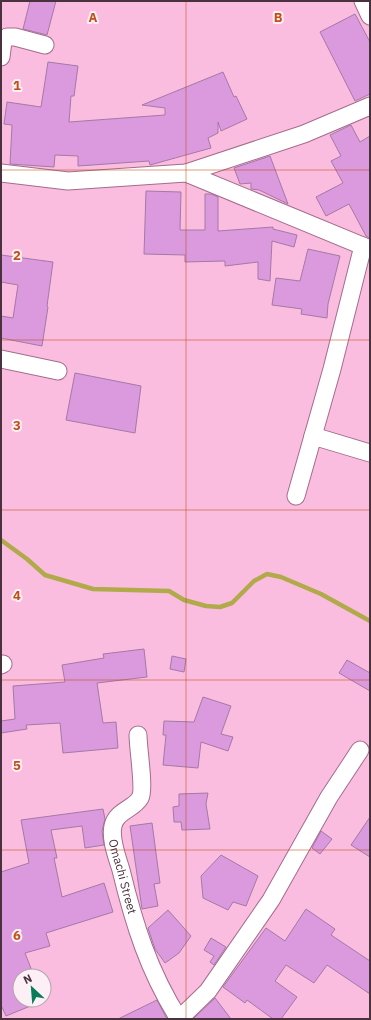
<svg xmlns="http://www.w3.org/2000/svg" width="371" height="1020" font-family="'IBM Plex Sans',sans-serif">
<rect width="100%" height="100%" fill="#fbbddf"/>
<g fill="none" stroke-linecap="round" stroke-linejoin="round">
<path stroke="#b1aa4b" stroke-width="4.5" d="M1 540 27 559 45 575 93 589 169 591 184 600 206 606 220 607 232 603 254 581 267 574 281 577 321 594 370 621"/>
</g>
<path fill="#da9add" stroke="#a479a6" d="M30 1H56L47 35 23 29Z
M355 14 370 42V94L355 101 320 32Z
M48 62 78 66 74 96H71L69 122 165 115V108L142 105 223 72 234 97 236 96 247 119 221 131 218 122V133L208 138 211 148 150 165 149 161 78 166V156L55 155 54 167 10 164 12 125 4 124 7 102 41 107Z
M351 125 360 142 370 136V238L366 236 349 204 326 216 316 197 343 183 331 161 341 156 330 135Z
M270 156 288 204 259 190 251 189V183L240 184 234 168Z
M146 191 181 192 180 230H205V194H211L218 197V231L273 227V229L297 235 294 247 272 241 270 281 258 279V262L225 266V261L185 262V255L144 254Z
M308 249 340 256 328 304 327 318 301 314 302 309 272 305 276 278 300 281Z
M1 255 53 262 47 306 48 307 42 346 1 338V316L13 318 18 285 1 282Z
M75 373 141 386 135 433 66 420Z
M144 649 147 677 97 683 103 723 116 722 118 748 63 753 60 723 26 725 27 729 1 733V721L15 719 13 686 65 682 62 665 104 658 103 654Z
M172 656 186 659 184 672 170 669Z
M347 660 370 673V691L339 673Z
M203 697 231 706 221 734 233 737 228 751 201 742 198 768 163 765 166 735H163L164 721 194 722Z
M208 793 206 804 210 829 182 830 181 822H174L173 807 179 806V794Z
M103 809 105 819 102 831 104 845 85 848 82 826 51 830 57 858H54L62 897 104 883 113 912 46 933 50 946 25 953 34 976H20V1000H45L6 1016 1 1005V872L29 863 21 820Z
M370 817V857L351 845Z
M152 823 160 883 154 884 158 906 142 909 130 826Z
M321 831 332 839 320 854 312 848Z
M221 855 258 876 246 906 233 902 228 910 203 898 201 876Z
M306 909 335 929 331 935 370 961V994L327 965 314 983 286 965 275 981 297 997 281 1019H273L247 1000 245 1003 223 987 266 928 285 941Z
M168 910 191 936 179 953 165 963 155 949 148 928Z
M211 938 226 947 214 965 210 962 214 956 204 950Z
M215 998 231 1019H193Z
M157 1000 167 1019H118Z"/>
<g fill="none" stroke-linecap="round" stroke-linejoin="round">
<g stroke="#a46c8c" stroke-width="19">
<g id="minor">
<path d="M363 1 370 16"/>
<path d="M1 57 3 41 7 37H15L45 45"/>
<path d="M1 173 68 181 186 173 304 134 370 106"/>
<path d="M186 173 370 249"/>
<path d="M1 359 58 371"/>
<path d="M313 436 370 453"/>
<path d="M296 496 332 369 363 246"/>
<path d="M1 665 3 664"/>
<path id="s1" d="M138 735C138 748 145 790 140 798 134 809 116 811 113 826 110 839 117 857 121 870 134 924 149 972 179 1019L208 991 271 900 329 797 360 750"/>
</g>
</g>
<use href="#minor" stroke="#fff" stroke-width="17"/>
</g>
<path fill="none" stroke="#c04f18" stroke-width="1" stroke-opacity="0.55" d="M186 1V1019M1 170H370M1 340H370M1 510H370M1 680H370M1 850H370"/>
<g text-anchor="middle" stroke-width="4" stroke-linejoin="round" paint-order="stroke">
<g font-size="12" fill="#49313e" stroke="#fceff6">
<text dy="4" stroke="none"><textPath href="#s1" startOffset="155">Omachi Street</textPath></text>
</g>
</g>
<g font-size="13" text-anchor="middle" font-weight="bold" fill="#c04f18" stroke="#fceff6" stroke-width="4" stroke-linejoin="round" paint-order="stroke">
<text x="93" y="22">A</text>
<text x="278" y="22">B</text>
<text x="17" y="90">1</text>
<text x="17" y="260">2</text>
<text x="17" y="430">3</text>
<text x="17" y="600">4</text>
<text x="17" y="770">5</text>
<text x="17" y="940">6</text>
</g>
<rect width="371" height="1020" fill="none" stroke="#49313e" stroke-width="4"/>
<g transform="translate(32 988) rotate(334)"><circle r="19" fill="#fceff6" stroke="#b4a3ac"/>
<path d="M0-3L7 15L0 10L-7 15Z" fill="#077c59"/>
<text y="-6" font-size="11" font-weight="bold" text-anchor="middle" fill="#49313e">N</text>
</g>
</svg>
